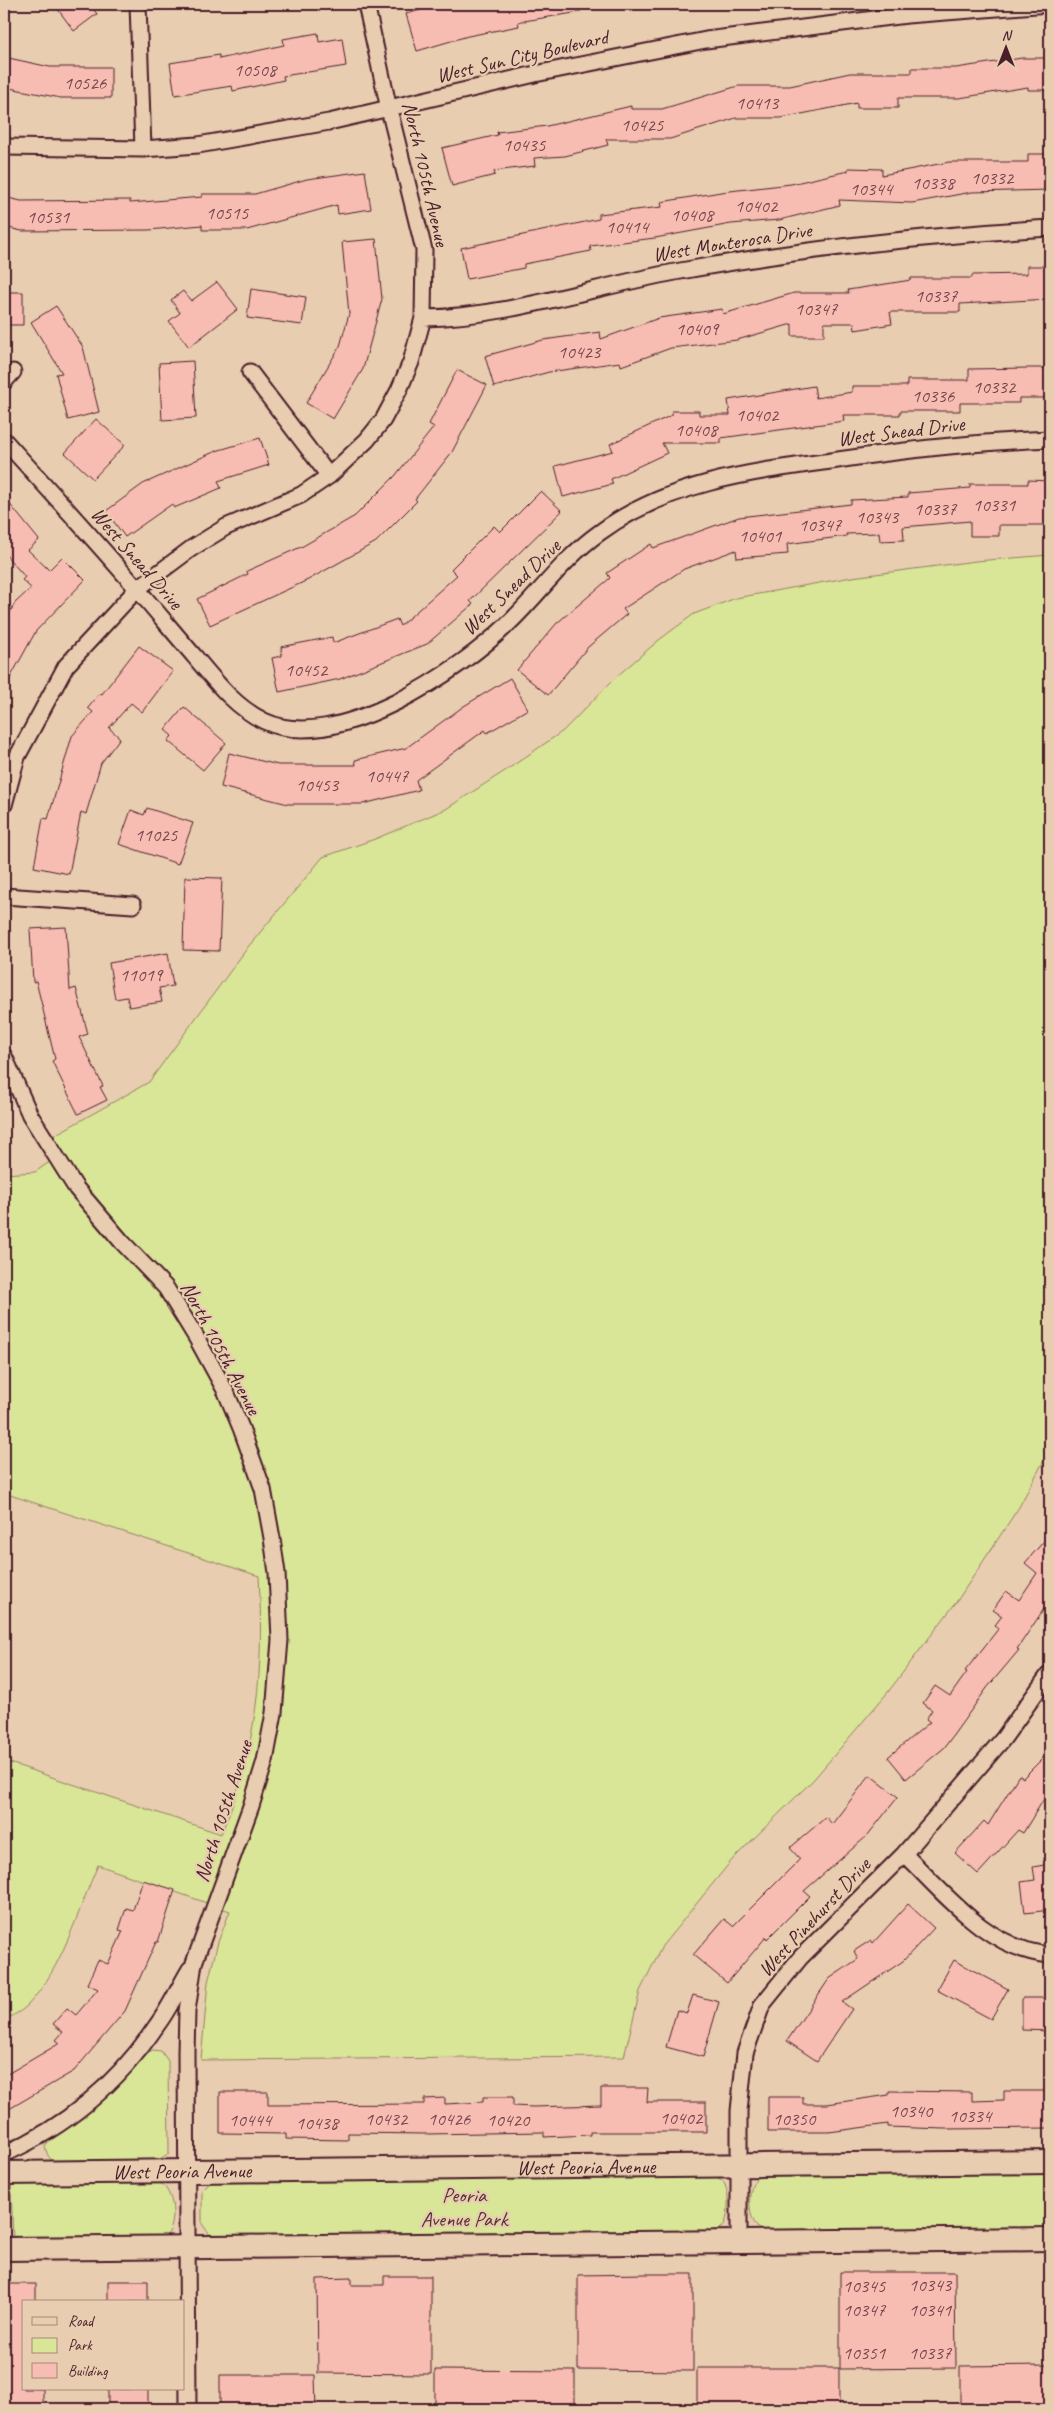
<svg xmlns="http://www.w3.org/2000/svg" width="1054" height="2413" font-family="Caveat,sans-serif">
<rect width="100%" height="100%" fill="#e9cdb0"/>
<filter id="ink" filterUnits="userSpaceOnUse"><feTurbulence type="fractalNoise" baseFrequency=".02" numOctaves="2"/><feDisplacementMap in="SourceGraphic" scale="10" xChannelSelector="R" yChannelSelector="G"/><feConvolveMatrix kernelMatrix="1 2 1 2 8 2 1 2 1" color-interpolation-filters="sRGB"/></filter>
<g filter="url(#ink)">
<path fill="#d9e597" stroke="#928261" d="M1050 555V1449L1019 1507 957 1601 888 1692 814 1779 732 1860 662 1946 640 1991 624 2057 201 2060 208 1982 218 1942 230 1911 98 1865C77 1912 63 1968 27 2006 21 2012 11 2016 4 2021V1761L221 1834C258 1747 264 1669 259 1576L4 1493V1174L35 1172 57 1157 46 1140 149 1082 248 947 323 857 375 839 446 809 508 769 563 731 616 677 659 640 694 614 736 598 852 577 976 561Z
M152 2050 161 2051 168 2061 169 2153 157 2161 58 2163C49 2160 47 2155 45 2146L48 2142 96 2107Z
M1050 2172V2229L763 2232C747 2224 745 2186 759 2176Z
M712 2176C718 2178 723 2179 725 2185 730 2195 729 2220 722 2228L708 2232 211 2236 202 2224V2191L211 2182Z
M157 2182C173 2187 177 2218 169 2232 167 2236 163 2237 159 2238L13 2241 11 2184Z"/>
<path fill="#f8bdb2" stroke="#4a1f2b" d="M54 4H90L97 14 74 31Z
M443 4H580V12L518 22 519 26 468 36 417 51 406 14Z
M318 33 319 42 342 38 346 66 283 76 284 80 233 91 232 86 175 95 170 63 219 55V59L284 45 283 39Z
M4 57 50 67H111V98H61L4 87Z
M1022 58H1050V90H1028V87L959 98H898V108H857V103L781 118H736L670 139H606L608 145 565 156 534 158 535 166 494 171 495 175 452 186 442 148 498 135 497 132 547 126 631 106V109H662L738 86H790L850 73H912V68H956Z
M1028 154H1050V190L972 192 912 203 839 200 840 205 779 220 731 224 655 238 590 246 591 251 524 264V268L467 279 461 248 599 219V214L662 207 661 202 721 192 791 184 848 171V168L882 169V175L949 162H1028Z
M365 171 371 209 338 214 337 205 247 230H202V225L149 230 22 231 4 227V197L21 201 130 200V203L202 197V194H255L307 179Z
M376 239 382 299 363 369 333 419 306 403 340 346 349 314 342 242Z
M1027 266H1050V299L960 304V312H890L892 324 855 330 854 323H824V336H792V324L737 340 671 348 621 366 620 362 549 372 494 387 485 356 543 340 600 332 601 339 659 318 722 309 723 314 794 293H849L848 290 911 280V278H972V275L1027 274Z
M217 282 238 309 189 347 169 321 180 313 171 300 183 291 191 301Z
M251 289 306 297 302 325 247 318Z
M4 292H23V325H4Z
M56 306 83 347 99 412 68 420 56 374 62 373 31 322Z
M193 361 196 418 162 420 159 363Z
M1030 368H1050V398H1019V403H960V411H900V415H843L844 421 721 438V443H662L667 453 611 479 613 484 563 497 555 466 613 451 610 444 672 415V411H699V415H730L728 400 814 386 816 398 852 392V386H907V380H969V369Z
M457 370 487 385 452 452 415 499 417 501 376 542 308 580 210 625 197 599 248 574 247 571 303 546 355 516 395 476 434 427 429 424Z
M96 419 125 445 93 479 65 453Z
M260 438 269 465 218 481 221 488 174 508 172 504 125 537 106 511 143 484 216 451Z
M1028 480 1050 481V525H999V536H970V521L903 527 904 540 880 541 879 533 846 534 847 536 787 544 788 554 737 558 736 550 684 569 623 609 627 614 588 647 548 695 517 670 557 623 610 578 607 573 651 544 653 548 739 517 851 504V500L908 497V493L970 488V484H1028Z
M541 491 562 511 470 601 473 604 427 644 340 679 279 692 272 658 282 656 281 647 332 637 333 643 397 619 400 626 457 575 451 569 494 526 500 532Z
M4 497 39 540 28 550 49 570 62 557 85 580 36 631 4 689V623L15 603 31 588 22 580 25 577 4 553Z
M139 646 173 671 142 712 131 703 109 728 120 738 101 763 86 814 81 812 69 874 34 867 43 818 48 819 72 736 93 712 88 708 100 693 102 694Z
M510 678 528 709 487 733 485 730 416 780 419 790 363 804H288L221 787 229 753 278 765H356L355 760 406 748 464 706Z
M184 707 226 743 203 770 168 741 172 736 165 730Z
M147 808 193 823 178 864 119 844 131 810 144 815Z
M185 877 222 878 219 951 183 950Z
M66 927 70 990 76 988 88 1034 79 1037 103 1086 100 1087 107 1100 78 1114 52 1061 55 1059 36 981 33 982 30 929Z
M168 953 173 986 159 988 162 1002 129 1007 127 997 115 999 109 963Z
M1050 1534V1600L1017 1649 1019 1650 987 1688 944 1748 906 1779 888 1757 930 1722 926 1719 932 1710 923 1703 935 1686 950 1696 967 1672 965 1671 999 1628 995 1625 1002 1616 993 1610 1006 1591 1019 1600 1037 1573 1025 1563Z
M1050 1751V1789L1023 1833 1018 1830 978 1874 955 1853 984 1821 988 1825 1019 1775 1023 1778Z
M870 1775 898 1797 867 1836 804 1891 810 1896 767 1939 766 1937 727 1983 693 1955 724 1919 733 1926 800 1859 790 1848 826 1817 832 1824Z
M1050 1864V1910L1025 1913 1021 1882 1035 1880 1033 1867Z
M143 1880 175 1890 158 1942H156L125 2011 74 2071 4 2112V2076L60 2043 56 2040 63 2032 53 2024 67 2008 76 2015 98 1989 87 1984 98 1960 108 1964 123 1931 119 1930 126 1908 133 1910Z
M908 1904 934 1928 903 1961 842 2002 852 2009 817 2061 787 2041 829 1979 858 1959 854 1951 871 1940 873 1943Z
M954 1960 1008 1989 991 2019 937 1990Z
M693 1995 719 2002 703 2057 666 2047 677 2010 687 2013Z
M1022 1998H1050V2031L1022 2030Z
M601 2088H648L647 2102H706V2132H590V2135L544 2137V2132L426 2134 348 2133V2140L286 2139V2134L220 2133V2092H268V2105L424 2104V2099L445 2098V2104L483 2102V2097H513V2106L533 2107 601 2105Z
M889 2091 972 2092V2101L1004 2100V2091H1050V2128L944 2129 888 2127V2124L829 2132H768V2097H803V2104H827L889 2095Z
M840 2272H955L956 2368 840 2369Z
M647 2274H693V2371L578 2370V2275Z
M384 2276H431V2374L318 2373 317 2279 351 2278V2285H384Z
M108 2281H148V2302H108Z
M4 2284H36V2302H24V2389H43V2409H4Z
M1050 2365V2409H960V2366Z
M697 2368H839V2409H697Z
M435 2370 575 2371V2409H435Z
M220 2375H315L316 2409H220Z
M108 2389H148V2409H108Z"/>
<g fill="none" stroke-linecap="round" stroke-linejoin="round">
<g stroke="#4a1f2b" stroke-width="19">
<path id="street" d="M138 4 143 149
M4 147 143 149 198 145 329 122 535 74 706 40 907 15 1050 4
M423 318C508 317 592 287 675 272 799 249 924 236 1050 228
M250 372 329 476
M4 382 13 372
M4 440C49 490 94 539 138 590 157 612 176 635 195 657 216 682 235 707 264 721 336 755 460 671 510 622 540 593 564 558 599 533 666 483 750 472 831 461 903 450 977 442 1050 439
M4 805 17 757 66 666 137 589 192 548 226 527 301 495 329 476 367 440 383 420 399 390 411 362 423 318 424 250 389 109 366 4
M4 896 133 905
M4 1056 30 1115 76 1188 122 1242 166 1288 196 1337 226 1392 241 1428 263 1489 272 1538 277 1573 280 1640 274 1713 265 1761 251 1806 194 1963 187 2011 186 2053 188 2409
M904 1854C945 1894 989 1950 1050 1955
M4 2154C68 2126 118 2083 157 2025 170 2008 179 1987 190 1969
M739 2243V2111L745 2053 762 2005 800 1958 904 1854 1003 1739 1050 1673"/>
</g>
<g stroke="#4a1f2b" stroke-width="26">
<g id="secondary">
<path id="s1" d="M4 2173 1050 2162"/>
<path d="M4 2249 1050 2239"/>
</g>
</g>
<use href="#street" stroke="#e9cdb0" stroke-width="15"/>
<use href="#secondary" stroke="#e9cdb0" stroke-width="22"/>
</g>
</g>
<g text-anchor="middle" stroke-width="4.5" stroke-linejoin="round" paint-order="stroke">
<g font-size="19" fill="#76464d">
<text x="255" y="76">10508</text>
<text x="85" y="89">10526</text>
<text x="757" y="109">10413</text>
<text x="642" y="131">10425</text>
<text x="524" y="151">10435</text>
<text x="992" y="184">10332</text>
<text x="933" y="189">10338</text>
<text x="871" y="195">10344</text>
<text x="756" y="212">10402</text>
<text x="227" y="219">10515</text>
<text x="692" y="221">10408</text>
<text x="48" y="223">10531</text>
<text x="627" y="233">10414</text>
<text x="936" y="302">10337</text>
<text x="816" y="315">10347</text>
<text x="697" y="335">10409</text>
<text x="579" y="358">10423</text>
<text x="994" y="393">10332</text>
<text x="933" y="402">10336</text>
<text x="757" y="421">10402</text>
<text x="696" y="436">10408</text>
<text x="994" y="511">10331</text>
<text x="935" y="515">10337</text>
<text x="877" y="523">10343</text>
<text x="820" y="531">10347</text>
<text x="760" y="542">10401</text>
<text x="306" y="676">10452</text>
<text x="387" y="782">10447</text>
<text x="317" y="791">10453</text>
<text x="156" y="841">11025</text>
<text x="141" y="981">11019</text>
<text x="911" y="2117">10340</text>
<text x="970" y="2122">10334</text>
<text x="681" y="2124">10402</text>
<text x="386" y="2125">10432</text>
<text x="449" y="2125">10426</text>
<text x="794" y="2125">10350</text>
<text x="250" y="2126">10444</text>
<text x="508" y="2126">10420</text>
<text x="317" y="2129">10438</text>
<text x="930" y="2291">10343</text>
<text x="864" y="2292">10345</text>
<text x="864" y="2316">10347</text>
<text x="930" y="2316">10341</text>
<text x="864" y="2359">10351</text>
<text x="930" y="2359">10337</text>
</g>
<g font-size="21" fill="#4a1f2b" stroke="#e9cdb0">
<text transform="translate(522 56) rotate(-13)" y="7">West Sun City Boulevard</text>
<text transform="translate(426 174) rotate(77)" y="7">North 105th Avenue</text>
<text transform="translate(732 242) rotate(-9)" y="7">West Monterosa Drive</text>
<text transform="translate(901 431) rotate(-7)" y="7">West Snead Drive</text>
<text transform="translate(137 558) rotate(49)" y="7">West Snead Drive</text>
<text transform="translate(511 587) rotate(-44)" y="7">West Snead Drive</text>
<text transform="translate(221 1348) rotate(62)" y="7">North 105th Avenue</text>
<text transform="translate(223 1811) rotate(-72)" y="7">North 105th Avenue</text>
<text transform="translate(814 1917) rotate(-47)" y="7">West Pinehurst Drive</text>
<text dy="7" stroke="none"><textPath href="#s1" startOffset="582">West Peoria Avenue</textPath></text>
<text dy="7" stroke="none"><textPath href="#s1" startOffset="178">West Peoria Avenue</textPath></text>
</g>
<g font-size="21" fill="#583336" stroke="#e9cdb0">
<text x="464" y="2202">Peoria<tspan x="464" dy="24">Avenue Park</tspan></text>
</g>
</g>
<rect width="1054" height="2413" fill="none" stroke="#e9cdb0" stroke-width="20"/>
<rect x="10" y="10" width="1034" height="2393" fill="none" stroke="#4a1f2b" stroke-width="2" filter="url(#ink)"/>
<rect x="22" y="2300" width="162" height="90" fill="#e9cdb0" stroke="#a9877b"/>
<rect x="32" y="2317" width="25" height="8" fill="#e9cdb0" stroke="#a9877b"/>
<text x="68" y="2326" font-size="15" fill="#4a1f2b">Road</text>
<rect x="32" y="2338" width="25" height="15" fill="#d9e597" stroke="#a9877b"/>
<text x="68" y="2350" font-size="15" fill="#4a1f2b">Park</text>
<rect x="32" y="2363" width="25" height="15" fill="#f8bdb2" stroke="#a9877b"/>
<text x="68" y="2376" font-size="15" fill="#4a1f2b">Building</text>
<g transform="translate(1006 48)" stroke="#e9cdb0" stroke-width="4" paint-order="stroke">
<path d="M0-4L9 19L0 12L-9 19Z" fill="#4a1f2b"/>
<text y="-8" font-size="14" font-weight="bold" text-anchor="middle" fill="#4a1f2b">N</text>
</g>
</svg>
